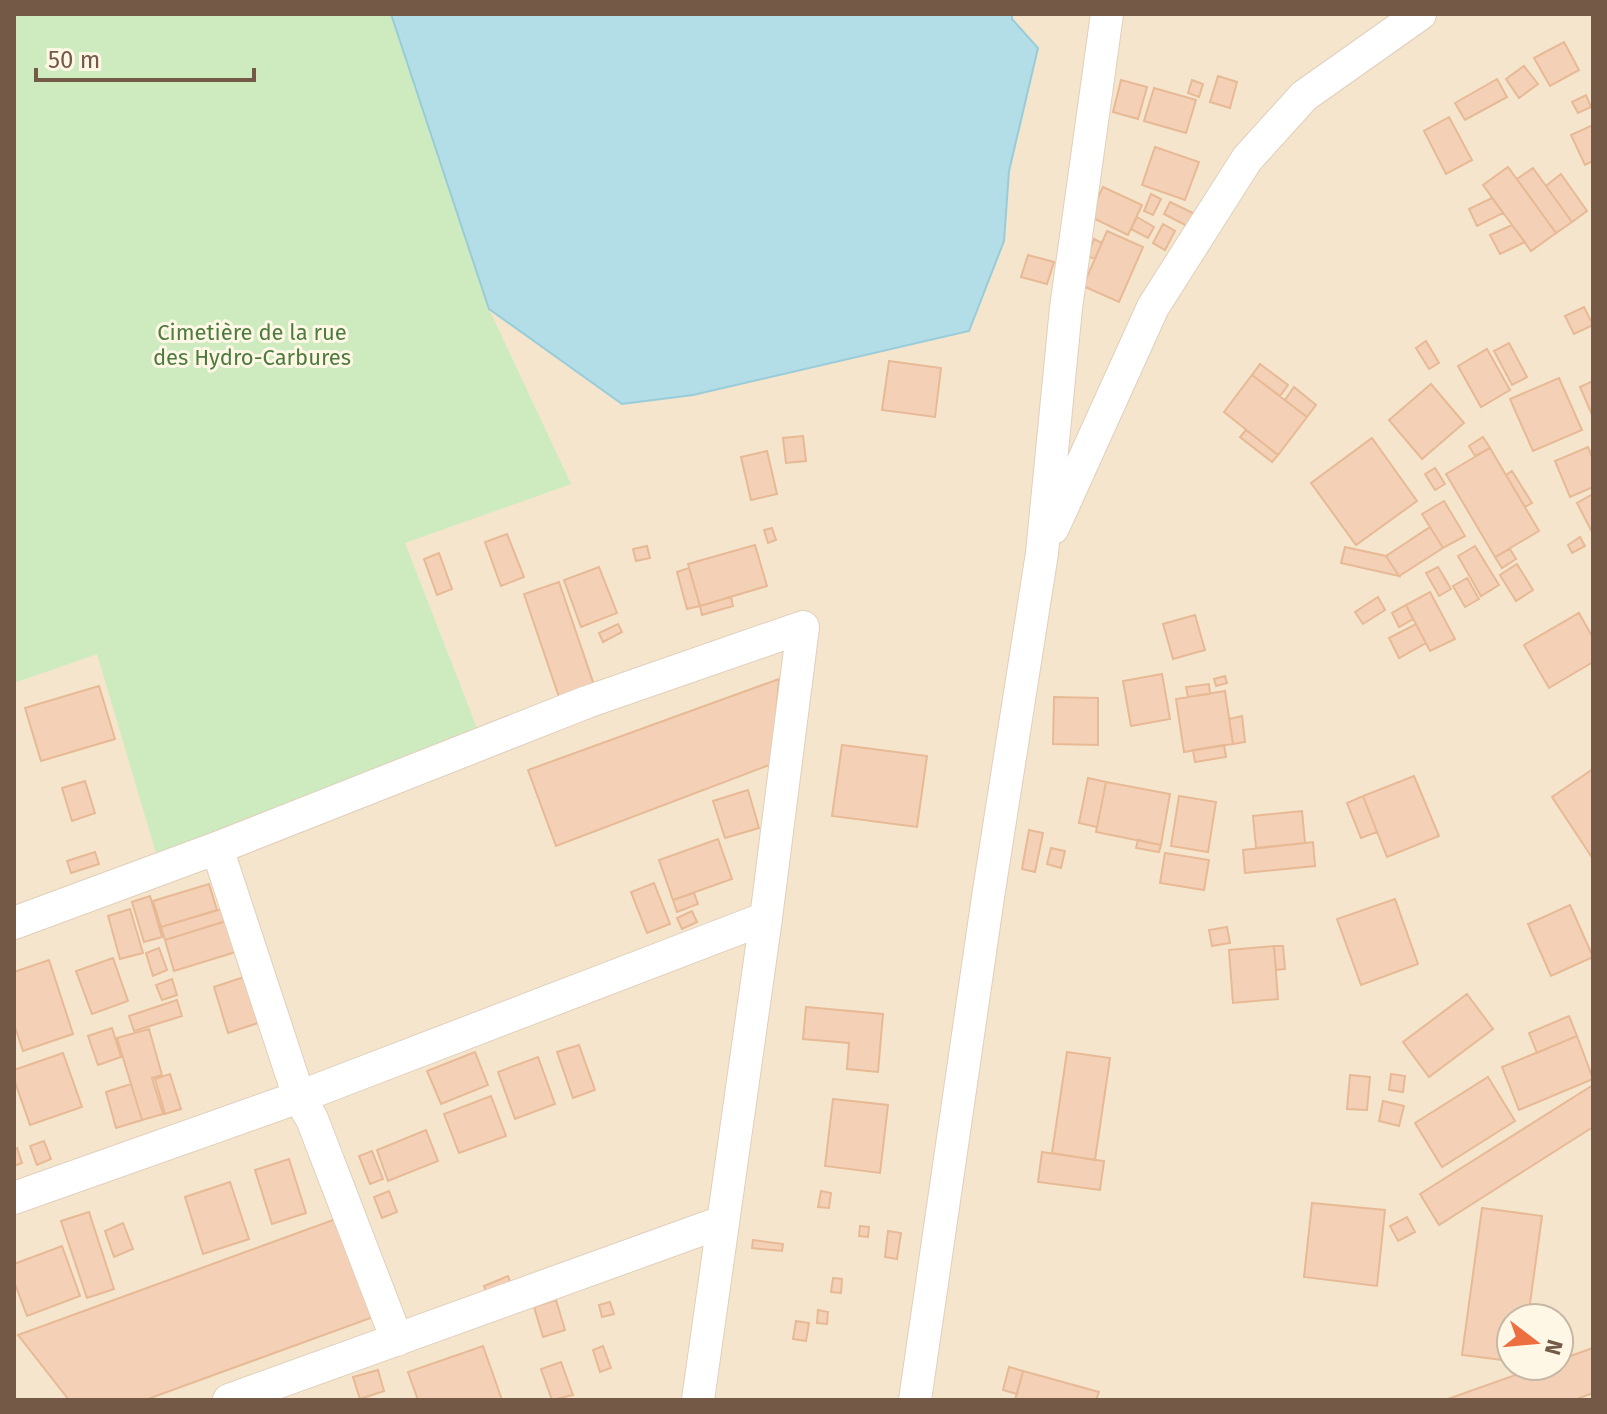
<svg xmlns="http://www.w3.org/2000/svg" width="1607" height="1414" font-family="'Fira Sans',sans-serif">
<rect width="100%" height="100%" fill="#fdf3df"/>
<path fill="#f5e5cd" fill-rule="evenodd" d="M14 14H1593V1400H14ZM1511 1318H1559V1366H1511Z"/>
<path fill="#cdebbe" d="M14 14H391L489 309 571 484 405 543 480 736 156 853 97 654 14 683Z"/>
<path fill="#b3dde7" stroke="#99ccd9" stroke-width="2" d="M391 14H1012V19L1038 48 1009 171 1004 241 969 331 693 395 622 404 489 309Z"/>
<path fill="#f4d1b6" stroke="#e7b995" stroke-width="2" d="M1564 42 1579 70 1550 86 1534 58Z
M1524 66 1538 84 1519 98 1506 79Z
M1218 76 1237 82 1230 108 1210 102Z
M1497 79 1507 97 1465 120 1455 103Z
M1121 80 1147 87 1138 119 1113 112Z
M1192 80 1203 84 1199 97 1188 93Z
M1154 88 1196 100 1186 133 1144 121Z
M1586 95 1591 107 1578 113 1572 102Z
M1449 117 1472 160 1446 174 1424 131Z
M1593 125V161L1585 165 1571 135Z
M1155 147 1199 162 1185 200 1142 185Z
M1508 167 1556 233 1531 251 1483 185Z
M1533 168 1572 222 1556 233 1517 179Z
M1561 174 1587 211 1572 222 1546 186Z
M1103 187 1142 205 1128 235 1089 216Z
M1151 194 1161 199 1153 215 1144 211Z
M1492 198 1503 213 1477 226 1469 209Z
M1170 202 1195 214 1189 227 1164 214Z
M1137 217 1154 227 1148 238 1131 229Z
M1163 224 1175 231 1165 250 1153 243Z
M1512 225 1525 242 1500 254 1490 235Z
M1107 231 1143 247 1119 302 1083 286Z
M1094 239 1102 243 1095 259 1087 256Z
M1028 255 1054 262 1047 284 1021 277Z
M1584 307 1593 325 1574 334 1565 316Z
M1426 341 1439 363 1429 369 1416 348Z
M1509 343 1527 377 1512 385 1494 351Z
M1487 349 1510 390 1481 407 1458 366Z
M889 361 941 368 935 417 882 410Z
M1260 364 1288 385 1280 396 1252 375Z
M1252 375 1307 417 1278 455 1224 412Z
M1559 378 1582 430 1533 451 1510 399Z
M1593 381V417L1580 387Z
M1431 384 1464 423 1422 459 1389 420Z
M1294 387 1316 405 1307 417 1285 400Z
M1246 430 1278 455 1272 462 1240 437Z
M803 436 806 461 786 463 783 438Z
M1483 437 1490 448 1475 456 1469 446Z
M1372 438 1417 501 1356 545 1311 483Z
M1588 447 1593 459V487L1570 497 1555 461Z
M1490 448 1539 531 1495 557 1446 474Z
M767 451 777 494 751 500 741 457Z
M1435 468 1445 484 1435 490 1425 474Z
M1512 471 1532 503 1525 507 1506 475Z
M1593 494V534L1577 503Z
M1444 501 1465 536 1443 548 1422 514Z
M1430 527 1443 548 1399 576 1386 556Z
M772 528 776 540 768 543 764 530Z
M507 534 524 577 501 586 485 542Z
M1580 537 1585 546 1572 553 1568 545Z
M755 545 767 586 700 606 688 564Z
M647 546 650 558 636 561 633 549Z
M1475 546 1499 585 1481 596 1458 556Z
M1345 547 1386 556 1399 576 1341 563Z
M1510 549 1516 559 1502 568 1495 557Z
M439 553 452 589 437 595 424 559Z
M1517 564 1533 590 1516 601 1500 575Z
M599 567 617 613 581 627 564 580Z
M1438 567 1451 589 1439 596 1426 573Z
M689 568 700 606 687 609 677 572Z
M1467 578 1479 599 1465 607 1453 586Z
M559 582 594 685 559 697 524 594Z
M1430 592 1455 639 1430 651 1406 605Z
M731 597 733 606 702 615 700 606Z
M1378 597 1385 610 1363 624 1355 612Z
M1406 605 1413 619 1399 627 1392 613Z
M1579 613 1593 638V662L1549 688 1524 645Z
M1195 615 1205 650 1173 659 1163 624Z
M618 624 622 632 603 642 599 633Z
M1416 624 1426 643 1399 658 1389 638Z
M1162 674 1170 719 1131 726 1123 681Z
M1225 676 1227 683 1216 686 1214 679Z
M779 679 772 764 556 846 528 770Z
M1209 684 1210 694 1188 697 1186 687Z
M99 686 115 739 41 761 25 708Z
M1225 691 1233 744 1184 752 1176 699Z
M1054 697 1098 698V745L1053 744Z
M1242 716 1245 742 1233 744 1229 719Z
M842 745 927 756 917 827 832 816Z
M1224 745 1226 757 1195 762 1193 750Z
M1593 769V859L1552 797Z
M1414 776 1439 836 1387 857 1363 796Z
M1088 778 1106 782 1097 827 1079 823Z
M85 781 95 813 72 821 62 788Z
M1106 782 1170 794 1161 845 1096 832Z
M748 790 759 828 725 838 713 801Z
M1179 796 1216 802 1208 852 1171 846Z
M1363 796 1377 832 1361 838 1347 803Z
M1302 811 1305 843 1256 848 1253 816Z
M1029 830 1043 833 1035 872 1022 869Z
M718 839 732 879 673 900 659 860Z
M1138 840 1161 845 1159 852 1136 848Z
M1313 842 1315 866 1245 873 1243 850Z
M1051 848 1065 851 1061 868 1047 864Z
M95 852 99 864 71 873 67 861Z
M1165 853 1209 860 1204 890 1160 883Z
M654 883 670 924 647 933 631 892Z
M209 884 217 910 161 927 153 901Z
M694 893 698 904 677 912 673 900Z
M150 896 162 937 144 942 132 902Z
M1395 899 1418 964 1361 985 1337 919Z
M1570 905 1593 957 1551 976 1528 924Z
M130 909 143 953 120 959 108 916Z
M222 909 226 921 165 940 161 927Z
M692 911 697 922 682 929 677 918Z
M233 919 242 950 174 971 165 940Z
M1227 927 1230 943 1212 946 1209 930Z
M1274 946H1283L1285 969 1276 970Z
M1274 946 1278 999 1233 1003 1229 950Z
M159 948 167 970 153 976 146 953Z
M113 958 128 1001 92 1014 76 971Z
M49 960 73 1034 23 1051 14 1024V972Z
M247 976 261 1022 228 1033 214 987Z
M172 979 177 995 162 1000 156 985Z
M1467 994 1493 1029 1429 1077 1403 1042Z
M177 1000 182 1016 134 1031 129 1016Z
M806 1007 883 1014 878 1072 847 1069 849 1043 803 1039Z
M1569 1016 1577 1036 1537 1053 1529 1033Z
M112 1028 121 1057 98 1065 88 1036Z
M149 1029 162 1075 152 1078 163 1114 142 1120 117 1038Z
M1577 1036 1593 1079 1519 1110 1502 1067Z
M579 1045 595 1090 573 1098 557 1052Z
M475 1052 488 1085 441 1104 427 1071Z
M1067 1052 1110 1058 1095 1160 1052 1153Z
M63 1053 82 1107 30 1125 14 1079V1070Z
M538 1057 555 1104 515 1119 498 1072Z
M170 1074 181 1109 165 1114 155 1079Z
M1391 1074 1405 1076 1403 1092 1389 1090Z
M1350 1075 1370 1077 1367 1110 1347 1109Z
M1488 1077 1515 1121 1442 1167 1415 1123Z
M131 1084 142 1120 116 1128 106 1092Z
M1593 1085V1127L1439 1225 1420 1194Z
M491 1096 506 1136 459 1153 444 1114Z
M833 1099 888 1105 880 1173 825 1166Z
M1383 1101 1404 1106 1399 1126 1379 1121Z
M426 1130 438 1161 388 1181 377 1150Z
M44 1141 51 1159 37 1165 30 1146Z
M17 1148 22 1163 14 1166V1150Z
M372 1151 383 1179 370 1184 359 1156Z
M1042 1152 1104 1161 1100 1190 1038 1182Z
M289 1159 306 1213 272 1224 255 1170Z
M230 1182 249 1239 203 1254 185 1197Z
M389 1191 397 1212 382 1218 374 1197Z
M821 1191 831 1193 829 1208 818 1207Z
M1312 1203 1385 1210 1377 1286 1304 1277Z
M1482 1208 1542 1216 1528 1318H1511V1361L1462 1355Z
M89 1212 114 1289 87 1298 61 1221Z
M344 1216 379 1315 145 1400H69L18 1335Z
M1407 1217 1415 1232 1398 1241 1390 1226Z
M123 1223 133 1249 114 1257 105 1231Z
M860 1226 869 1227 868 1237 859 1236Z
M888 1231 901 1233 897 1259 885 1257Z
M753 1240 783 1244 782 1251 752 1248Z
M62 1246 80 1296 27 1316 14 1281V1264Z
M508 1276 512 1286 488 1296 484 1286Z
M833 1278 842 1279 841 1293 831 1292Z
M556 1300 565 1330 543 1337 534 1307Z
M610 1302 614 1314 602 1317 599 1305Z
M818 1310 828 1312 827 1324 817 1323Z
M796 1321 809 1323 806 1341 793 1339Z
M483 1346 502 1400H418L408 1372Z
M603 1346 611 1368 600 1372 593 1350Z
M1593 1348V1393L1574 1400H1445L1541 1366H1559V1360Z
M561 1362 573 1395 552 1400 541 1369Z
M1009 1367 1023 1371 1017 1394 1003 1390Z
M378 1370 384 1391 360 1399 353 1377Z
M1023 1371 1099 1392 1096 1400H1015Z"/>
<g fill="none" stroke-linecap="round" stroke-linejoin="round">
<g stroke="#e1cfbb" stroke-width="34">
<path id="minor" d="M1053 528 1153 307 1247 159 1304 96 1420 14
M217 848 299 1097 312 1119 397 1340
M14 923 217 848 587 702 803 627 766 918 698 1400
M14 1198 299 1097 766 918
M229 1400 722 1222
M915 1400 988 897 1042 553 1066 308 1107 14"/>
</g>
<use href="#minor" stroke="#fff" stroke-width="32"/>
</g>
<g text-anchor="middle" stroke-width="6" stroke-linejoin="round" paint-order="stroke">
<g font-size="22" fill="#4c7b3e" stroke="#fff7e6">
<text x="252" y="340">Cimetière de la rue<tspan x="252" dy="25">des Hydro-Carbures</tspan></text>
</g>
</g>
<rect width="1607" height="1414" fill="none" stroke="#745946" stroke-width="32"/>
<g transform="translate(1535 1342) rotate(106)"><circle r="38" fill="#fff7e6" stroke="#c7b8a6" stroke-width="2"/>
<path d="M0-6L14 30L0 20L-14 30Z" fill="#ed6e3e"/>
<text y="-12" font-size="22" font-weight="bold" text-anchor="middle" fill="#745946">N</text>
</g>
<path d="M36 68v12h218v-12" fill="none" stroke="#745946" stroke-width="4"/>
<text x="48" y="68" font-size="24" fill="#745946" stroke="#fff7e6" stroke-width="6" paint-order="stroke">50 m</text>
</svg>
